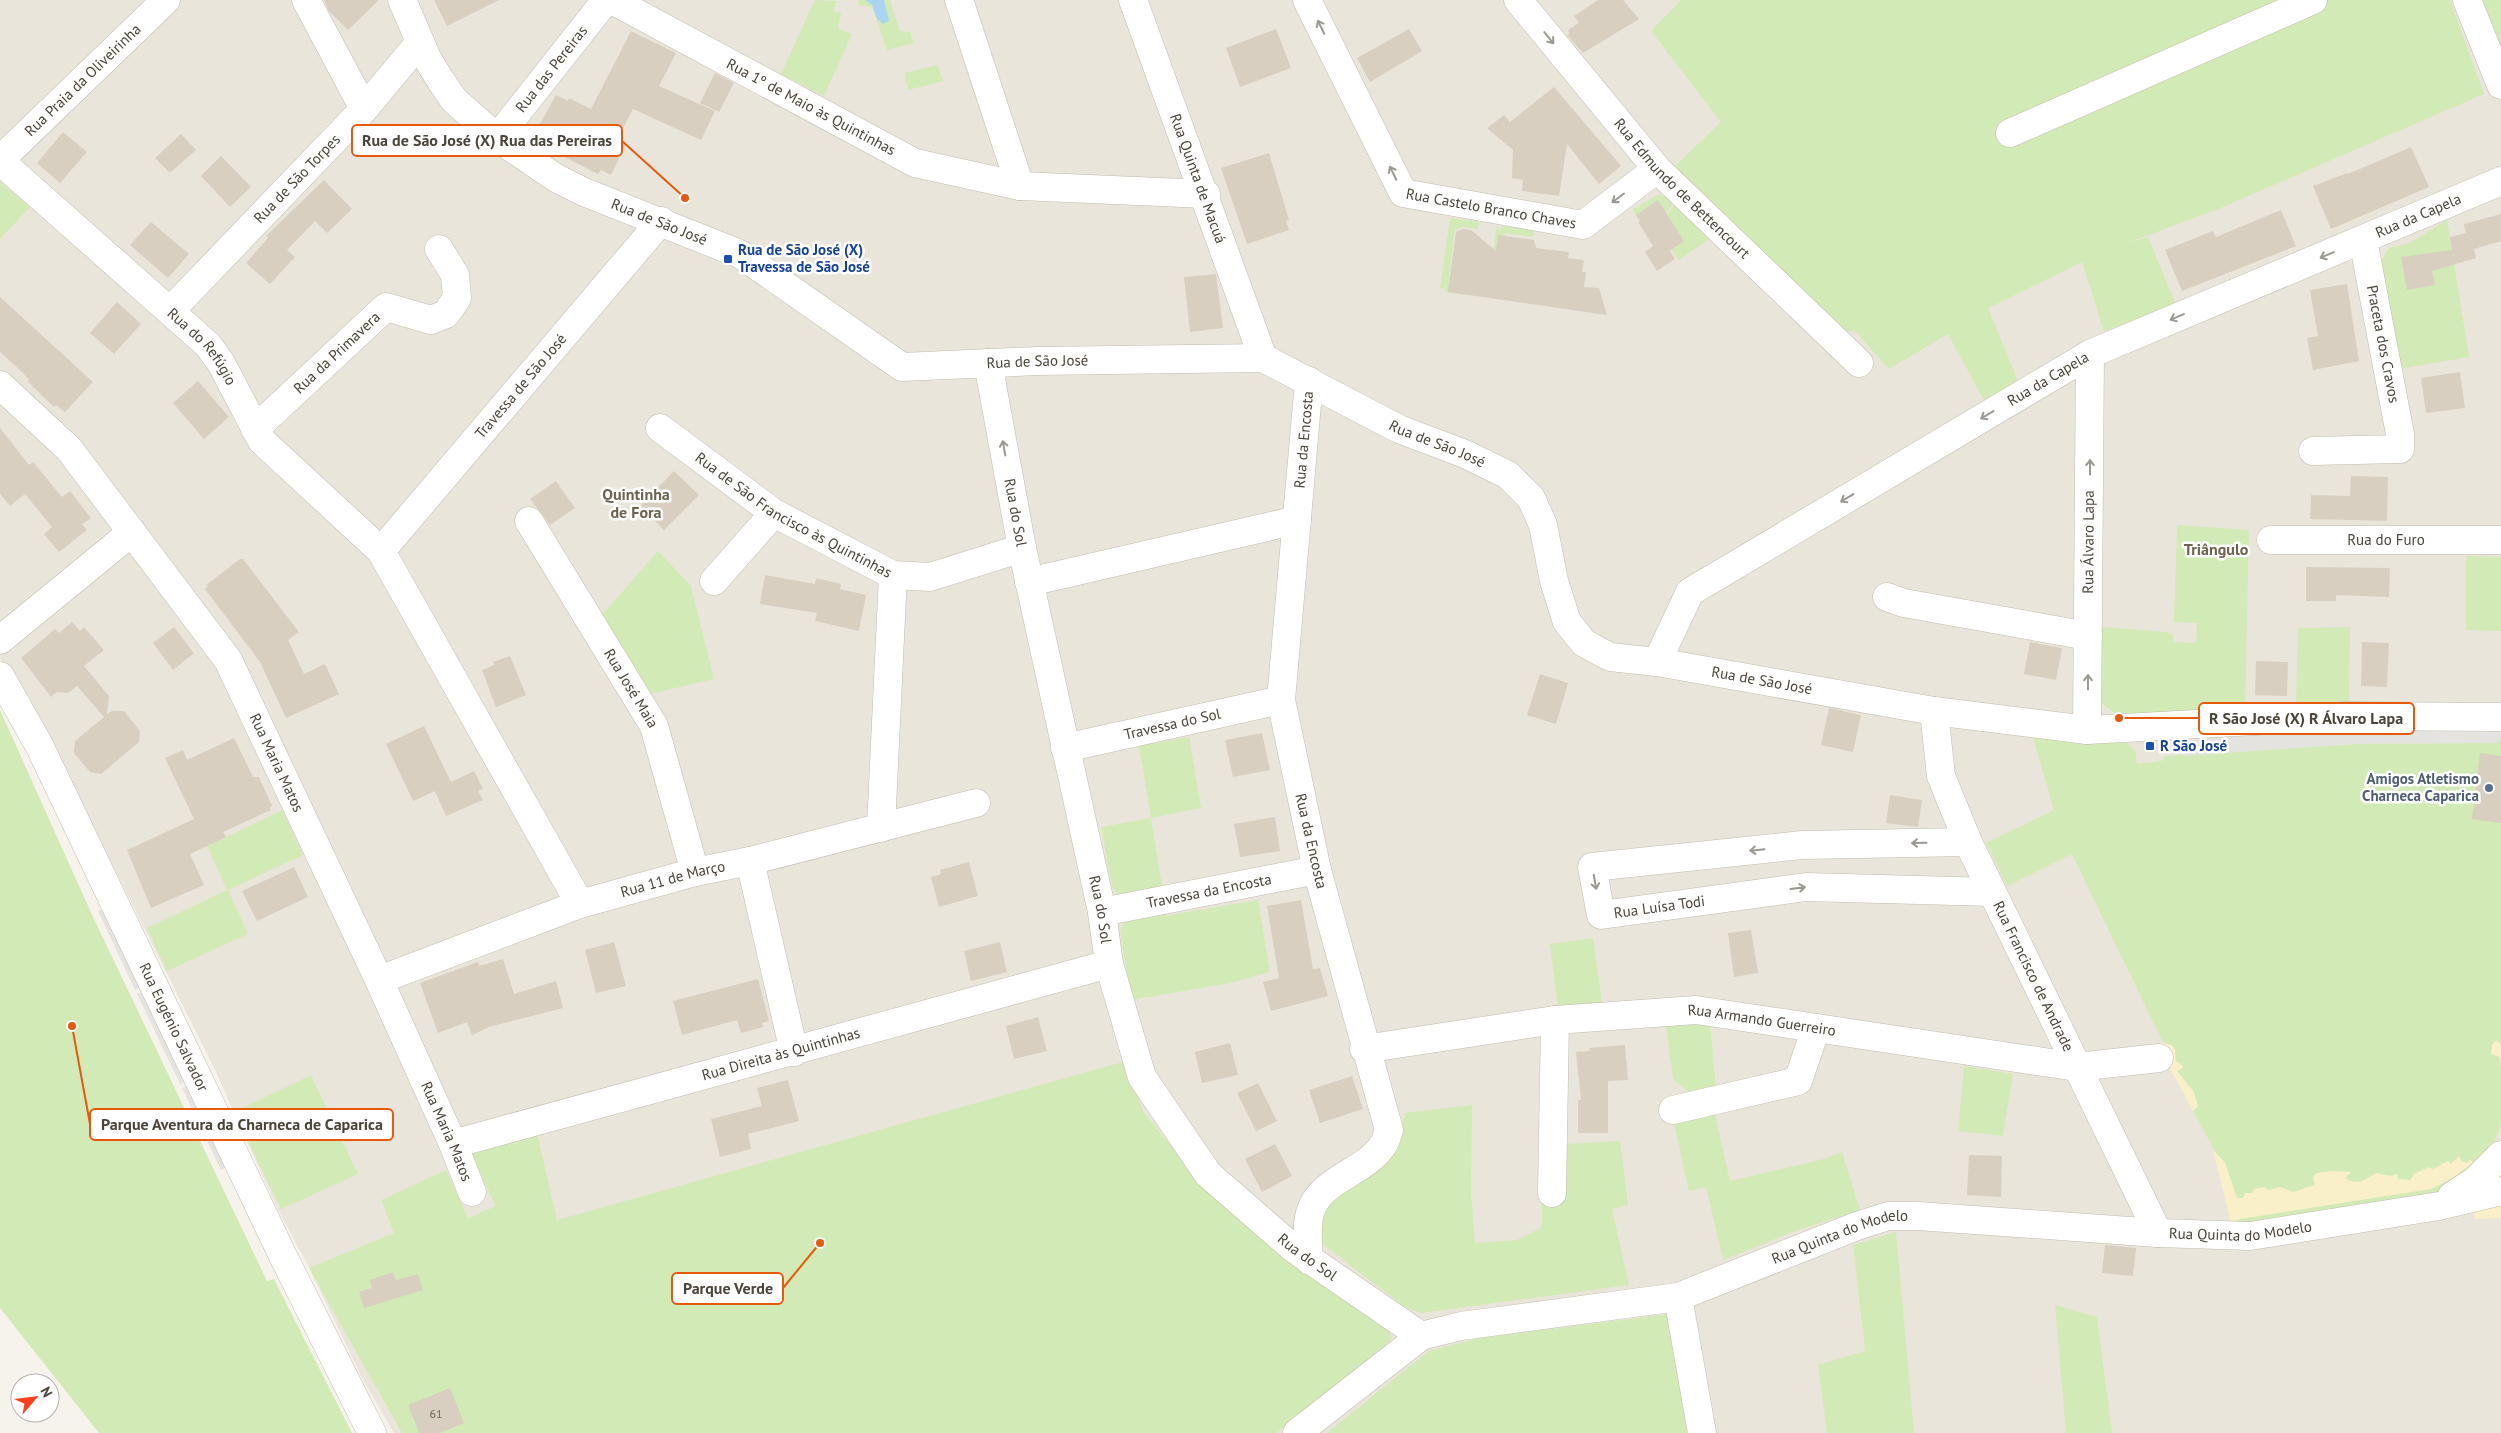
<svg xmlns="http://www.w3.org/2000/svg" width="2501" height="1433" font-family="'PT Sans',sans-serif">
<rect width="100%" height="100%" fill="#f6f3ec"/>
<path fill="#eae5da" d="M0 0H2501V1433H394L364 1382 309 1268 277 1208 215 1070 78 796 0 658Z"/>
<path fill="#d2eab5" d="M815 0 837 1 833 11 841 13 838 28 852 34 824 96 781 74Z
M859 0H890L900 31 910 32 914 43 887 50 872 7 858 5Z
M1681 0H2450L2484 94 2216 210 2127 243 2148 237 2176 305 2104 331 2082 262 1988 308 2018 381 1985 402 1948 334 1889 369 1854 330 1838 335 1675 166 1721 122 1651 31Z
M2474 0H2501V67Z
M938 65 943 81 908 90 904 73Z
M0 182 30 207 0 239Z
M1658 195 1665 196 1675 201 1666 213 1658 201 1636 215 1633 209Z
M1676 203 1711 238 1679 260 1672 250 1684 241 1667 215Z
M1450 218 1479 222 1478 229 1463 227 1455 230 1449 277 1480 281 1468 285 1466 295 1445 292V289L1440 288Z
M2447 220 2469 357 2399 369 2381 261 2389 248 2409 243Z
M1497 225 1499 230H1501L1502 226 1534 230 1533 237 1505 233 1498 283 1514 295 1513 301 1497 299 1499 286 1489 281Z
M2177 525 2249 530 2245 707 2118 715 2103 705 2099 695 2101 627 2167 632 2173 635 2174 642 2196 643 2197 623 2174 622Z
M658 551 691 586 714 679 650 694 602 615Z
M2466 556 2501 557V631L2466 630Z
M2350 627 2349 702 2296 703 2298 628Z
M0 710 93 917 267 1281 274 1279 352 1433H99L0 1308Z
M2501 736V1124L2495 1141 2472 1171 2446 1192 2267 1227 2236 1224 2216 1153 2193 1111 2195 1109 2072 854 2007 886 1986 843 2054 810 2033 737 2123 740 2135 750 2137 764C2145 762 2154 763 2164 760V756L2360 744 2496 743Z
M1189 737 1201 808 1151 818 1162 887 1120 897 1112 887 1101 827 1151 818 1139 746Z
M282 810 303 855 228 890 248 934 167 971 147 928 227 890 207 846Z
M1258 900 1270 972 1230 983 1131 1000 1120 930 1129 917 1164 910 1165 916Z
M1593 938 1602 1003 1558 1008 1550 944Z
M1710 1024 1716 1089 1691 1094 1673 1079 1666 1026Z
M1123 1062 1144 1113 1214 1198 1254 1233 1284 1252 1385 1323 1392 1338 1380 1357 1276 1433H402L309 1268 394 1233 381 1200 446 1170 468 1218 496 1206 469 1149 537 1133 557 1220Z
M1964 1066 2013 1074 2003 1136 1958 1131Z
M311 1075 358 1174 281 1209 234 1112Z
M1472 1105 1471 1193 1475 1243 1517 1240 1542 1227V1194L1565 1144 1620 1141 1628 1205 1612 1209 1629 1285 1421 1313 1405 1307 1324 1245 1319 1237 1321 1212 1399 1139 1405 1113Z
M1714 1110 1730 1181 1820 1160 1842 1152 1860 1210 1795 1231 1723 1260 1706 1187 1689 1191 1673 1119Z
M1896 1232 1914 1433H1827L1818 1365 1865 1351 1853 1245Z
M2055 1305 2097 1317 2112 1433H2066Z
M1685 1312 1715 1433H1327L1429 1351 1480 1338Z"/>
<path fill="#f9efc9" d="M2497 1040 2501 1045V1068L2500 1057 2491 1054 2492 1044Z
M2161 1042 2172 1045 2175 1050 2176 1061 2184 1067 2177 1071 2194 1092 2198 1106 2193 1111 2171 1070Z
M2213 1150 2225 1162 2237 1198H2243L2245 1193H2252L2254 1189 2264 1187 2269 1190 2280 1187 2293 1192 2315 1185 2313 1178 2316 1173 2331 1171 2351 1172 2346 1178C2358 1187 2366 1178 2377 1173L2390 1176 2397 1174 2398 1179 2410 1180 2414 1174 2429 1167 2433 1169 2448 1161 2451 1164 2459 1156 2461 1161 2467 1163 2470 1159 2473 1162 2453 1178 2431 1189 2240 1219 2231 1222Z
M2501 1205V1218L2475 1219 2474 1212Z"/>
<path fill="#e5e3e0" d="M2501 724V736L2496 743H2366L2184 756 2178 735Z
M105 908 142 986 135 990 98 911Z
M145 991 187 1080 180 1084 137 994Z
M189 1084 228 1166 221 1170 182 1088Z"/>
<path fill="#a9d4f2" d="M865 0H884L889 21 882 24 880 20 878 21 872 5Z"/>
<path fill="#d8cfc1" d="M324 0H379L348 30 329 11Z
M434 0H499L447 26Z
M1598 0H1623L1639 19 1583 53 1567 35 1570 34 1568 30 1579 23 1574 16Z
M1276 29 1291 68 1240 87 1226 48Z
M1409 29 1422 51 1370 82 1357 58Z
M631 31 676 53 659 86 715 111 701 140 633 109 617 140 626 144 611 175 601 170 598 174 531 140 556 95 568 101 569 98 591 109Z
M715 73 734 83 719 112 700 103Z
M1554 87 1621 166 1599 184 1567 144 1559 196 1522 191 1523 180 1512 178 1513 150 1487 128 1504 115 1510 122Z
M63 132 87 152 60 183 37 163Z
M181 134 196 150 170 173 155 158Z
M2411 147 2429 187 2331 229 2313 186 2347 173 2348 174Z
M1269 153 1289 220 1286 221 1289 230 1247 244 1221 168Z
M221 156 251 187 230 207 201 176Z
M324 180 352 209 327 233 315 221 287 250 295 257 270 284 246 263 268 238 266 236Z
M1658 200 1684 241 1670 251 1675 259 1657 271 1645 252 1653 246 1638 222 1640 221 1636 215Z
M2281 210 2296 246 2182 291 2165 250 2213 231 2216 237Z
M2501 214V241L2474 249 2476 258 2432 271 2435 285 2407 290 2401 257 2452 250 2450 237 2466 233 2464 224Z
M151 222 189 254 168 278 130 245Z
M1463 229 1471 230 1496 251 1498 235 1534 240 1536 248 1569 252 1568 258 1584 260 1582 272H1586L1584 287 1599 288 1607 315 1448 292 1456 232Z
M1216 274 1223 328 1190 332 1184 277Z
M2347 284 2359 361 2313 370 2307 338 2318 336 2310 290Z
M0 297 93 382 65 412 56 405 54 407 28 382 29 380 22 372 0 352Z
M117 302 141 324 114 354 90 333Z
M2460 372 2465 408 2426 413 2421 378Z
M198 381 229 417 204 439 173 403Z
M0 428 29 465 33 462 62 497 70 491 91 518 82 524 87 530 59 552 44 534 52 527 25 494 10 506 0 494Z
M674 471 699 495 664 530 640 506Z
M2351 476 2388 477 2387 521 2310 519 2311 495 2350 496Z
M556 481 575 508 550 525 530 499Z
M240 559H243L299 632 288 640 304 674 325 664 339 694 286 718 260 662 205 589 208 586 206 585Z
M2306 567 2390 568 2389 597 2336 595V601H2306Z
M765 575 815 584 816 578 841 584 840 589 866 595 859 631 815 621 817 613 760 604Z
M72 622 80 631 84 627 104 650 84 666 109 696 107 714 112 711H124L140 731 139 742 101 774 90 772 74 753 75 741 104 717 77 686 68 693 57 692 51 697 21 658 55 629 59 633Z
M174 627 194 653 173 670 153 643Z
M2030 642 2062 648 2056 680 2024 674Z
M2362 642 2389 643 2387 687 2361 686Z
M510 656 526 695 496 707 482 670 494 665 493 662Z
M2256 661 2288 662 2287 696 2255 695Z
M1540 674 1568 683 1556 724 1527 715Z
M1829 708 1861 715 1853 752 1821 745Z
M424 726 451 782 474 771 483 789 478 791 483 800 446 816 435 791 413 801 386 744Z
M1262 733 1270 770 1233 777 1225 740Z
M234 738 253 777H259L272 806 270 807 271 810 223 832 226 837 190 854 204 885 151 908 127 850 194 819 165 758 183 750 187 760Z
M2480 753 2501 756V823L2472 819Z
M1890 795 1922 800 1918 827 1886 823Z
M1275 817 1280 851 1240 857 1234 824Z
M969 862 978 896 939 907 931 877 941 874 940 870Z
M294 867 308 897 257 921 242 891Z
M1301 900 1313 969 1320 968 1328 996 1271 1011 1263 982 1279 978 1267 906Z
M1751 930 1758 973 1734 977 1728 933Z
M614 942 626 986 596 993 585 950Z
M1000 942 1007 972 971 981 964 951Z
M503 959 514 994 556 981 563 1008 489 1027 472 1035 467 1022 438 1033 420 983 478 962 479 966Z
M758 979 769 1021 762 1023 763 1027 741 1033 737 1020 682 1035 673 1001Z
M1038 1017 1047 1051 1014 1059 1006 1026Z
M1230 1043 1238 1075 1202 1083 1195 1052Z
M1625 1045 1628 1080 1608 1081V1133H1578V1100H1581L1576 1052 1590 1051 1589 1048Z
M1352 1076 1363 1109 1320 1123 1309 1090Z
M788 1080 799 1121 748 1134 751 1149 720 1157 711 1119 762 1106 757 1088Z
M1258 1083 1277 1121 1256 1131 1237 1093Z
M1275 1144 1292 1176 1262 1192 1245 1159Z
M1969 1155 2002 1156 2001 1197 1967 1195Z
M2105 1245 2136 1248 2133 1276 2102 1273Z
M393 1272 396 1280 418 1274 423 1290 364 1308 359 1292 372 1288 370 1280Z
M450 1388 464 1423 440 1433H419L408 1405Z"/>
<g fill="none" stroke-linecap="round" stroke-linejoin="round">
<g stroke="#c2bbae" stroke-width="29">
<g id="minor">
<path d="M306 0 364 109"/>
<path id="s1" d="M402 0 428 60 441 81 454 100 497 138 556 178 584 192 740 254 902 367 1038 361 1263 358 1399 429 1465 454 1508 475 1531 498 1543 525 1554 581 1567 622 1584 643 1610 657 1657 662 1934 711 2087 730 2346 716 2501 717"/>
<path d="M612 0 915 163 1020 186 1206 194"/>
<path d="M959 0 1020 186"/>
<path id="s2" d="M1133 0 1263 358"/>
<path id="s3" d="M1307 0 1403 193 1583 225 1657 169"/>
<path id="s4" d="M1518 0 1657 169 1859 363"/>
<path d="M2010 133 2313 0"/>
<path id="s5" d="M497 138 606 0"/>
<path id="s6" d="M0 160 166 0"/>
<path id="s7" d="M0 161 208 345 221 363 262 441 381 551 580 904"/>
<path id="s8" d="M171 310 364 109 420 42"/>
<path id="s9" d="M988 363 1022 548 1102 912 1109 964 1142 1077 1208 1174 1293 1248 1421 1336"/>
<path id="s10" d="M0 385 69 449 228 660 379 980 453 1144 472 1192"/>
<path id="s11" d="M660 428 774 513 893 575 930 577 1022 548"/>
<path id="s12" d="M255 429 386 307 431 320 446 314 457 298 455 275 439 249"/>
<path d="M2313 451 2400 449V434L2363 240"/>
<path id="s13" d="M529 521 654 726 695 872"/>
<path id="s14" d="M2271 540H2501"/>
<path id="s15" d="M381 551 661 221"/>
<path d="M714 581 774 513"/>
<path d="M1029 582 1297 520"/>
<path d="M1887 597 1904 603 2088 636"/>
<path d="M0 640 132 532"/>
<path id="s16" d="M1657 662 1690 592 2090 354 2501 181"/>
<path id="s17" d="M1934 711 1941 776 1968 842 2158 1233"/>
<path id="s18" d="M2087 730 2090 354"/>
<path id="s19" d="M1065 748 1281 700"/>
<path d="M881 828 893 575"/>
<path id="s20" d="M1968 842 1802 845 1592 867 1601 915 1806 887 1992 892"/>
<path d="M750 861 794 1052"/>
<path id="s21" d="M1102 912 1317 870"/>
<path id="s22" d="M379 980 580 904 695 872 750 861 976 803"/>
<path id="s23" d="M1364 1049 1555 1020 1696 1010 2077 1067 2159 1058"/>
<path d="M1673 1110 1798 1081 1816 1028"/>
<path id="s24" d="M453 1144 1109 964"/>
<path d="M1552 1193 1555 1020"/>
<path id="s25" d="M1309 1260C1308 1244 1306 1228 1310 1213 1319 1179 1365 1173 1383 1145 1386 1141 1387 1135 1389 1130L1317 870 1281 700 1309 381"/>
<path d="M1678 1297 1702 1433"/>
</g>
</g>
<g stroke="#c2bbae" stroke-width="29">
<g id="tertiary">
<path d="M2467 0 2501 85"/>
<path id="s26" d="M0 676 39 745 282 1254 372 1433"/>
<path d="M2452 1196 2475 1181 2501 1155"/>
<path id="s27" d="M1297 1433 1421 1336 1461 1326 1678 1297 1857 1226 1888 1216H1918L2158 1233 2250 1236 2439 1206 2501 1191"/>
</g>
</g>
<use href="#minor" stroke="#fff" stroke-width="28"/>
<use href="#tertiary" stroke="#fff" stroke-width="28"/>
</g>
<defs><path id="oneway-shaft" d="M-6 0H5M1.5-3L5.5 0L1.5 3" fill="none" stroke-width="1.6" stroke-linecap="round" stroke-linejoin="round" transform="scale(1.25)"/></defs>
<g stroke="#9c9892">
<use href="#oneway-shaft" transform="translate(1321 27) rotate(-116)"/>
<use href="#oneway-shaft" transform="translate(1549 38) rotate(51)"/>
<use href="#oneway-shaft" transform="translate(1393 173) rotate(-116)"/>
<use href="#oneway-shaft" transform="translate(1618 198) rotate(143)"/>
<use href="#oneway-shaft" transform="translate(2327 255) rotate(157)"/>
<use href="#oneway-shaft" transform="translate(2177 317) rotate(157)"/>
<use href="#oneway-shaft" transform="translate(1987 415) rotate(149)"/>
<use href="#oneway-shaft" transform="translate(1004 448) rotate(-100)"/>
<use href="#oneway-shaft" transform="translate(2090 467) rotate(-90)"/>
<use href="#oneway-shaft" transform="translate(1847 498) rotate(149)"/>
<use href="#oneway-shaft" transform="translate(2088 682) rotate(-90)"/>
<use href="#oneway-shaft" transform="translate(1919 843) rotate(179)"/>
<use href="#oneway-shaft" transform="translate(1757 850) rotate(174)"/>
<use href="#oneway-shaft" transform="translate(1595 882) rotate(80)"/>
<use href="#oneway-shaft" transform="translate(1798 888) rotate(-7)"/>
</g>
<g fill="#1a4fb4" stroke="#fff" stroke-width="2">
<rect x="723" y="254" width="10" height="10" rx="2.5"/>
<rect x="2145" y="741" width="10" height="10" rx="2.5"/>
</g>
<circle fill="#5c6f8a" stroke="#fff" stroke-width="2" cx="2489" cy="788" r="5"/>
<g text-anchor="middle" stroke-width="5" stroke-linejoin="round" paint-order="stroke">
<g font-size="12" fill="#6e675b">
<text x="436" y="1418">61</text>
</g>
<g font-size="15" fill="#4b4439" stroke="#fff">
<text dy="5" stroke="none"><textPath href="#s5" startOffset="88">Rua das Pereiras</textPath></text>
<text dy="5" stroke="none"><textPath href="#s6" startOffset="115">Rua Praia da Oliveirinha</textPath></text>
<text transform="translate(811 107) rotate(28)" y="5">Rua 1º de Maio às Quintinhas</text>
<text dy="5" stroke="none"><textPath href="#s8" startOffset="182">Rua de São Torpes</textPath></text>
<text dy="5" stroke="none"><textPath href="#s2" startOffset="190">Rua Quinta de Macuá</textPath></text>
<text dy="5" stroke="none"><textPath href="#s4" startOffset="250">Rua Edmundo de Bettencourt</textPath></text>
<text dy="5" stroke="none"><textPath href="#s3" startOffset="305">Rua Castelo Branco Chaves</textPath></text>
<text dy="5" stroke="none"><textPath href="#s16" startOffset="899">Rua da Capela</textPath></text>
<text dy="5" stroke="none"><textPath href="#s1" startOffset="354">Rua de São José</textPath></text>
<text transform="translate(2383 344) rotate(79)" y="5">Praceta dos Cravos</text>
<text dy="5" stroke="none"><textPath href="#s7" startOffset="275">Rua do Refúgio</textPath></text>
<text dy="5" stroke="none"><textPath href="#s12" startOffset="112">Rua da Primavera</textPath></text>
<text dy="5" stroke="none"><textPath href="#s1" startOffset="774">Rua de São José</textPath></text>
<text dy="5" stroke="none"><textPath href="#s16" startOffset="494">Rua da Capela</textPath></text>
<text dy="5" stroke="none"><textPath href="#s15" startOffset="216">Travessa de São José</textPath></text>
<text dy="5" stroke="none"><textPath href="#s25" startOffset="870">Rua da Encosta</textPath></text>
<text dy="5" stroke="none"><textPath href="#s1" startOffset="1194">Rua de São José</textPath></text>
<text dy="5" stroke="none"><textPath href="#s11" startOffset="160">Rua de São Francisco às Quintinhas</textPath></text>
<text dy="5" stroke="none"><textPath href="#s9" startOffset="152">Rua do Sol</textPath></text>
<text dy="5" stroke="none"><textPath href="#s14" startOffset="115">Rua do Furo</textPath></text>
<text dy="5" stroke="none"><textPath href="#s18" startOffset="188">Rua Álvaro Lapa</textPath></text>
<text dy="5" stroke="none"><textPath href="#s1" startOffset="1644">Rua de São José</textPath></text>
<text dy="5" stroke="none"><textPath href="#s13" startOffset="196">Rua José Maia</textPath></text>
<text dy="5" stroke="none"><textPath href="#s19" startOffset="110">Travessa do Sol</textPath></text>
<text dy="5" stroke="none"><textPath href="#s10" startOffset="472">Rua Maria Matos</textPath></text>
<text transform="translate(1311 841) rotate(77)" y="5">Rua da Encosta</text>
<text dy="5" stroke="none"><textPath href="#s22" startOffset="311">Rua 11 de Março</textPath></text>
<text dy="5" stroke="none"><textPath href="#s21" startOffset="109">Travessa da Encosta</textPath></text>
<text dy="5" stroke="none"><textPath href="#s20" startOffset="485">Rua Luísa Todi</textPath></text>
<text dy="5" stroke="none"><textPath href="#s9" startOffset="558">Rua do Sol</textPath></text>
<text dy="5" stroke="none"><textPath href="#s17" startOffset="286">Rua Francisco de Andrade</textPath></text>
<text dy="5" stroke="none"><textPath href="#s23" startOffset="401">Rua Armando Guerreiro</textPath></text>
<text dy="5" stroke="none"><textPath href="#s26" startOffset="392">Rua Eugénio Salvador</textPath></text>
<text dy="5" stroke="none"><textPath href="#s24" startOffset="340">Rua Direita às Quintinhas</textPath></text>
<text dy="5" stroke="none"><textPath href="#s10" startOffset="878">Rua Maria Matos</textPath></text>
<text dy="5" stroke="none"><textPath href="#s27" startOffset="996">Rua Quinta do Modelo</textPath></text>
<text dy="5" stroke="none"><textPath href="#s27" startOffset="591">Rua Quinta do Modelo</textPath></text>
<text dy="5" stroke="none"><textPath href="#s9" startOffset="978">Rua do Sol</textPath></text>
</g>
<g font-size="15" font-weight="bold" fill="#164399" stroke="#fff" text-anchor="start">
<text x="738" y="255">Rua de São José (X)<tspan x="738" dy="17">Travessa de São José</tspan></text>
<text x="2160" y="751">R São José</text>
</g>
<g font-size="15" font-weight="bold" fill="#4e5e75" stroke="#fff" text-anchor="end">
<text x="2479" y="784">Amigos Atletismo<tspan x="2479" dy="17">Charneca Caparica</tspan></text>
</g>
<g font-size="16" font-weight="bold" fill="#6e6250" stroke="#fff">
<text x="636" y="500">Quintinha<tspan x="636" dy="18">de Fora</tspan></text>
<text x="2216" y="555">Triângulo</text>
</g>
</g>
<path fill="none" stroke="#e8590c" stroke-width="2" d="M685 198L622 141M2119 718L2199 718M72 1026L90 1124M820 1243L783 1288"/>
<g fill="#e8590c" stroke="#fff" stroke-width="2">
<circle cx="685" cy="198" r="5"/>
<circle cx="2119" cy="718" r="5"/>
<circle cx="72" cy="1026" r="5"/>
<circle cx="820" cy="1243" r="5"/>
</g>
<g fill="#fff" stroke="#e8590c" stroke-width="2">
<rect x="352" y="125" width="270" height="31" rx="5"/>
<rect x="2199" y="703" width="215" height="31" rx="5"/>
<rect x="90" y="1109" width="303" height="31" rx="5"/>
<rect x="672" y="1273" width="111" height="31" rx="5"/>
</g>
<g font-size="16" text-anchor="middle" font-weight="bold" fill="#4b4439">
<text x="487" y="146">Rua de São José (X) Rua das Pereiras</text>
<text x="2306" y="724">R São José (X) R Álvaro Lapa</text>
<text x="242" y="1130">Parque Aventura da Charneca de Caparica</text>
<text x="728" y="1294">Parque Verde</text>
</g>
<g transform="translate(35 1398) rotate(62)"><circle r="24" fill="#ffffff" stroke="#b7b4b0"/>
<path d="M0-4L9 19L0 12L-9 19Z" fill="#fc3f1d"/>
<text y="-8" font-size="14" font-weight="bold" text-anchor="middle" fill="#4b4439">N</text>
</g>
</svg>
